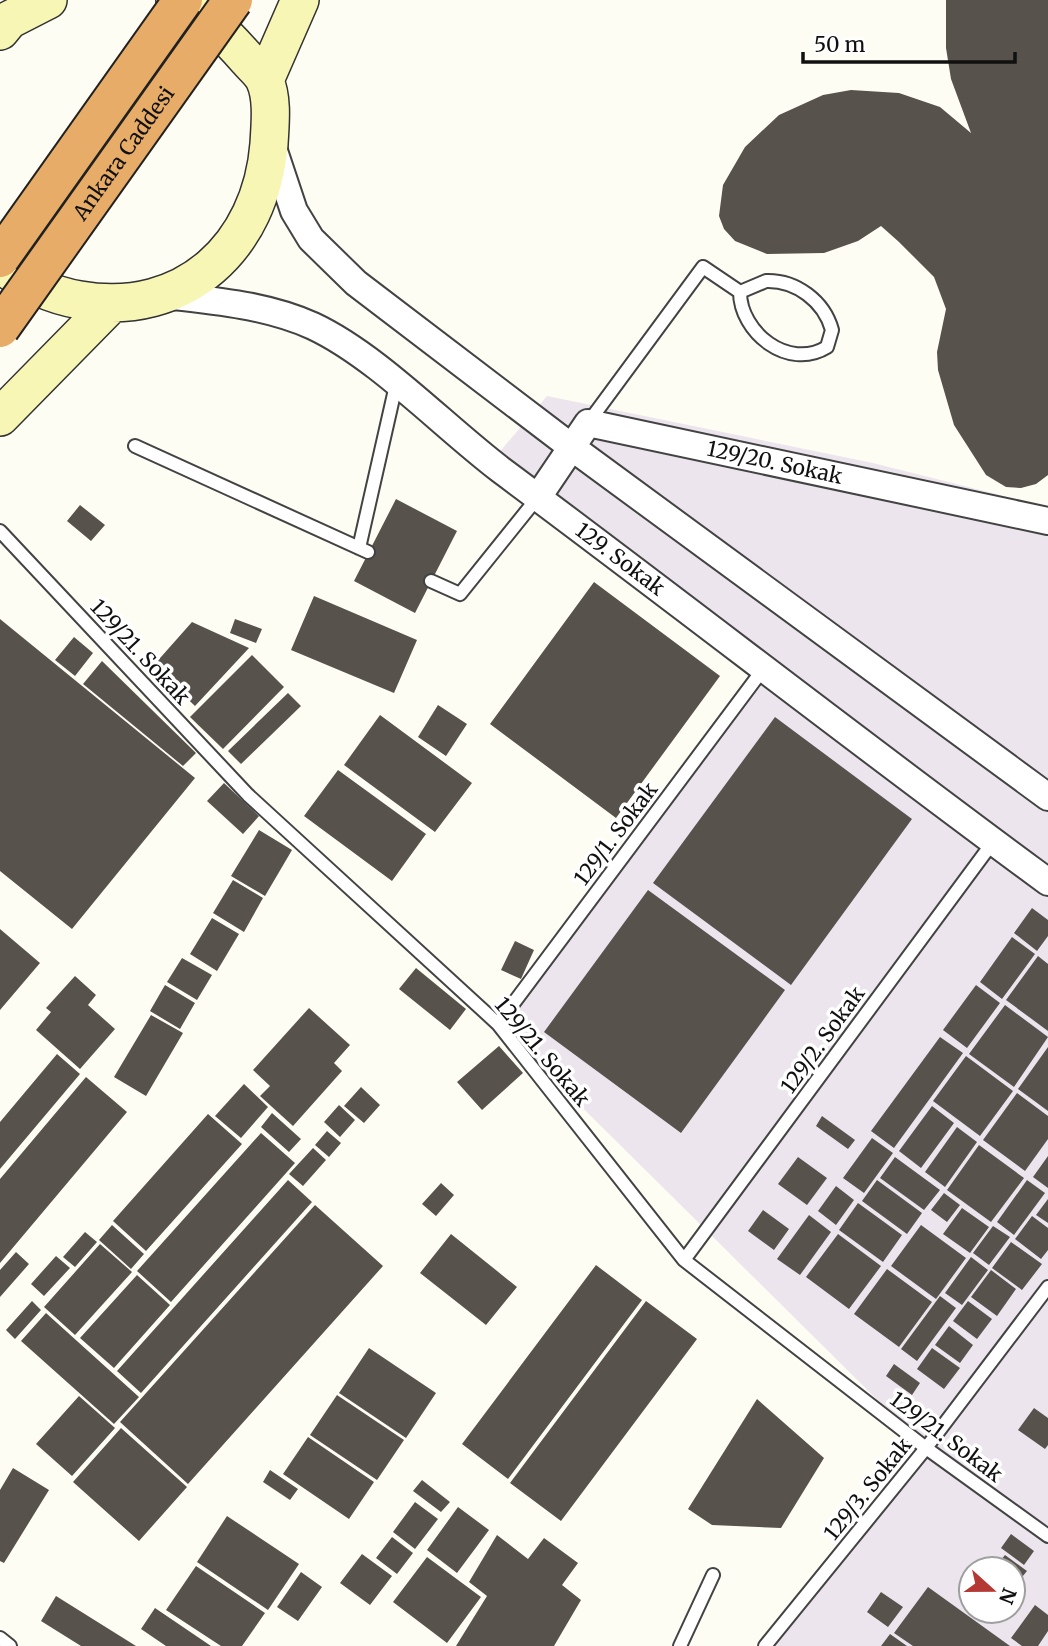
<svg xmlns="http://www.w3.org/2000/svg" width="1048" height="1646" font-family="Merriweather,serif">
<rect width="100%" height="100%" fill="#fefdf4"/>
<path fill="#ede5ed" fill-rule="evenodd" d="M547 396 873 463 1048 507V1646H767L926 1448 498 1024 764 668 491 462ZM971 1569H1013V1611H971Z"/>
<path fill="#58524d" d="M946 0H1048V475L1036 484 1021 488 1006 487 986 475 954 425 938 370 937 352 946 309 934 277 899 242 881 226 858 241 824 253 767 254 735 241 724 229 719 216 723 185 745 147 779 115 823 95 851 90 899 93 940 107 971 133 951 79 946 48Z
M396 499 457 531 415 613 354 581Z
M80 505 105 525 91 541 67 521Z
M594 582 720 676 616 818 490 724Z
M314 596 417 640 394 693 291 650Z
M0 619 195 778 72 929 0 871Z
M235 619 262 629 256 643 230 633Z
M192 622 249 648 195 706 153 666Z
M74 637 93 653 75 676 55 660Z
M252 655 284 687 223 749 190 717Z
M102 661 196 753 183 766 83 684Z
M288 693 301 706 241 764 228 751Z
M438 705 467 724 446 756 418 737Z
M380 715 472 783 435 832 344 765Z
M775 717 912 819 791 985 653 883Z
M338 770 426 834 392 881 304 816Z
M224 783 259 816 243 834 207 801Z
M259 830 292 850 265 896 231 876Z
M233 880 263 898 244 932 213 913Z
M648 890 785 990 681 1133 544 1032Z
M1032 908 1048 920V936L1037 951 1014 933Z
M212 918 239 934 217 971 190 954Z
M0 929 40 963 0 1010Z
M1012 937 1035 954 1002 999 980 982Z
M515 941 534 950 521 979 501 970Z
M1038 956 1048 964V1031L1006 1000Z
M182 958 212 975 197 1000 167 982Z
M416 968 466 1009 450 1030 399 989Z
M75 976 96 995 88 1005 115 1029 80 1069 36 1030 51 1012 46 1008Z
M165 985 195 1003 180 1029 150 1011Z
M976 985 1000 1003 967 1048 943 1030Z
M1005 1005 1048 1037 1014 1087 969 1054Z
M309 1008 350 1045 334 1063 342 1071 293 1126 260 1096 270 1086 253 1070Z
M151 1015 183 1033 146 1096 114 1077Z
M940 1037 963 1053 894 1148 871 1131Z
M499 1046 523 1073 482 1110 457 1082Z
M1048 1047V1111L1018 1089Z
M57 1054 80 1074 0 1169V1122Z
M966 1056 1013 1091 980 1136 933 1101Z
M86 1077 127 1112 0 1263V1179Z
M244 1084 268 1107 241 1138 215 1116Z
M361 1087 380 1105 364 1123 344 1106Z
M1017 1093 1048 1116V1139L1025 1171 983 1140Z
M339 1105 355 1120 340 1137 324 1122Z
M932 1106 954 1123 921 1168 899 1151Z
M272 1113 301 1139 289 1152 261 1127Z
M208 1114 242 1144 146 1251 113 1221Z
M822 1116 855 1140 848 1149 816 1126Z
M957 1127 977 1142 945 1187 925 1172Z
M327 1131 341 1143 329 1157 315 1145Z
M261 1133 295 1163 171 1302 137 1271Z
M872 1138 893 1153 864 1193 843 1178Z
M979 1145 1024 1178 991 1222 947 1190Z
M313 1148 326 1160 303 1186 289 1174Z
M1048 1156V1188L1033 1177Z
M798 1157 827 1178 807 1205 778 1184Z
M895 1157 940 1190 924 1210 880 1178Z
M288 1180 312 1202 141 1393 117 1371Z
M877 1180 922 1213 907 1234 862 1201Z
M1027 1180 1045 1193 1014 1235 997 1222Z
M441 1183 454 1195 436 1216 422 1204Z
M836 1186 854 1200 836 1225 818 1211Z
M944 1193 960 1205 947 1222 931 1210Z
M1048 1199V1223L1036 1215Z
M858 1203 902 1235 883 1262 839 1230Z
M315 1205 383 1266 188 1484 120 1422Z
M962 1208 989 1227 970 1253 943 1234Z
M763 1210 789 1229 774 1250 748 1231Z
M809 1215 831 1232 800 1275 777 1259Z
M1032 1216 1048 1228V1250L1041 1259 1015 1239Z
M112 1225 144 1254 131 1269 99 1240Z
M921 1225 966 1258 936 1299 891 1266Z
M993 1226 1010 1237 989 1265 973 1253Z
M85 1232 97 1242 75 1267 63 1257Z
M451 1234 517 1287 486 1325 420 1273Z
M838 1234 881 1266 849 1309 806 1277Z
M1011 1242 1042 1264 1022 1290 992 1268Z
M100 1244 132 1272 75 1335 44 1307Z
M16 1252 29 1264 0 1297V1270Z
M56 1256 70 1268 44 1296 31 1284Z
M971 1257 988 1270 962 1305 945 1293Z
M596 1265 642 1300 508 1479 462 1444Z
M887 1269 932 1302 899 1347 854 1314Z
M991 1270 1016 1289 997 1316 971 1297Z
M137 1275 170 1305 114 1368 80 1338Z
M940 1296 956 1308 917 1361 901 1349Z
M32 1301 41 1310 15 1339 6 1330Z
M646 1301 697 1339 561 1521 510 1483Z
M968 1301 992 1319 977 1339 953 1321Z
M46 1313 139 1397 114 1424 21 1341Z
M949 1326 973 1345 960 1363 935 1345Z
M369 1348 436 1393 406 1438 339 1393Z
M932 1348 960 1368 944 1389 917 1369Z
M894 1364 920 1383 912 1395 886 1376Z
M337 1395 404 1440 377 1480 310 1435Z
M79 1396 115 1428 72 1476 36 1444Z
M757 1399 824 1458 781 1528 712 1525 688 1509Z
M1034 1408 1048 1418V1445L1045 1449 1018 1430Z
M121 1428 187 1487 139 1541 73 1482Z
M308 1437 374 1482 349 1519 283 1474Z
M13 1468 49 1490 4 1563 0 1561V1490Z
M270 1470 298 1489 290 1500 263 1482Z
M422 1480 450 1502 441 1512 413 1491Z
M415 1502 438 1519 415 1549 393 1532Z
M458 1507 489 1530 457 1573 427 1550Z
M227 1516 299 1564 268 1610 197 1562Z
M1011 1534 1034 1551 1024 1565 1001 1548Z
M497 1535 528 1559 544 1538 578 1563 562 1585 581 1600 554 1646H456L487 1596 469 1582Z
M392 1537 413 1553 397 1574 376 1558Z
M362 1554 392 1576 370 1605 340 1583Z
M1005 1555 1027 1571 1018 1582 1013 1579V1569L996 1566Z
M427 1557 481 1597 447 1643 393 1602Z
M196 1566 265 1613 242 1646H221L166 1610Z
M301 1572 322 1587 298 1621 277 1607Z
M928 1587 1010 1646H913L894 1633Z
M881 1592 903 1607 888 1627 867 1612Z
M56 1596 136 1646H81L41 1621Z
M1035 1605 1048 1615V1631L1038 1646H1022L1011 1638Z
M155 1608 211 1646H166L141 1629Z
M890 1634 907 1646H881Z"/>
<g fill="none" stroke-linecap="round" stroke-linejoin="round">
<g stroke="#434343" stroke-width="16">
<path id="lane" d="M766 281C796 280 824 301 832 330L827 347C788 371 740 332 740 292Z
M588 423 703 267 740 292
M135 446 368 552
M0 531 248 795 498 1024 684 1260 926 1448 1048 1536
M359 548 396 385
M431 581 460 594 538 497
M498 1024 764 668
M684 1260 993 842
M0 1638 10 1646
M680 1646 713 1575
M765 1646 926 1448 1048 1287"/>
</g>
<g stroke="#434343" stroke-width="30">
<g id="street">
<path d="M272 145 294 211 311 239 356 283 570 446 1048 797"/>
<path id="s1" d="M166 295C215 301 267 305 313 326 377 356 443 426 501 470 684 606 864 747 1048 882"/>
<path id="s2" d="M538 497 588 423 1048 521"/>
</g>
</g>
<g stroke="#323232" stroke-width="40">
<path id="secondary" d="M0 31 9 20 48 0
M265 80 300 0
M0 262C17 281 55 296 80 300 185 318 261 246 269 144 270 125 273 99 265 81 262 73 253 66 248 60 226 35 206 14 175 0
M0 417 110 305"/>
</g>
<use href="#lane" stroke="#fff" stroke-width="12"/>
<use href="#street" stroke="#fff" stroke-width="26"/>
<use href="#secondary" stroke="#f8f6b5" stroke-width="37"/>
<g stroke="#212121" stroke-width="42" stroke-linecap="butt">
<g id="highway-bridge">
<path d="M0 258 183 0"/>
<path id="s3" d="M0 328 233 0"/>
</g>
</g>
<use href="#highway-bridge" stroke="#e7ad68" stroke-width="38"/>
</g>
<g text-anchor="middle" stroke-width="7" stroke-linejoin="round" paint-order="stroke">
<g font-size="21" fill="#101010" stroke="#fff">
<text dy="7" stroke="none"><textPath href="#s3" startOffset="214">Ankara Caddesi</textPath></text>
<text dy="7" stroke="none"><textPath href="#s2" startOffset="280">129/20. Sokak</textPath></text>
<text dy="7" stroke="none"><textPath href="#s1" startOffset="537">129. Sokak</textPath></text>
<text transform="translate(140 652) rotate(47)" y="7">129/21. Sokak</text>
<text transform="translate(616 834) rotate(-53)" y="7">129/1. Sokak</text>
<text transform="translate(823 1040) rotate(-54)" y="7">129/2. Sokak</text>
<text transform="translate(542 1052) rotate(50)" y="7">129/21. Sokak</text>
<text transform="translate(946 1437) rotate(37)" y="7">129/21. Sokak</text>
<text transform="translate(868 1489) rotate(-51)" y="7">129/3. Sokak</text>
</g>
</g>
<g transform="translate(992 1590) rotate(111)"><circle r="33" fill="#ffffff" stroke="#9f9f9f" stroke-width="2"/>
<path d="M0-5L12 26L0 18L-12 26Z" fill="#b43934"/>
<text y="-10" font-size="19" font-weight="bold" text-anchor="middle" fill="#101010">N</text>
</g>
<path d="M803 52v10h212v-10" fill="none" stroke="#101010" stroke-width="3.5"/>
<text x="814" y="52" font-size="21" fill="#101010" stroke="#ffffff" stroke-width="5" paint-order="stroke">50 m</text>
</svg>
